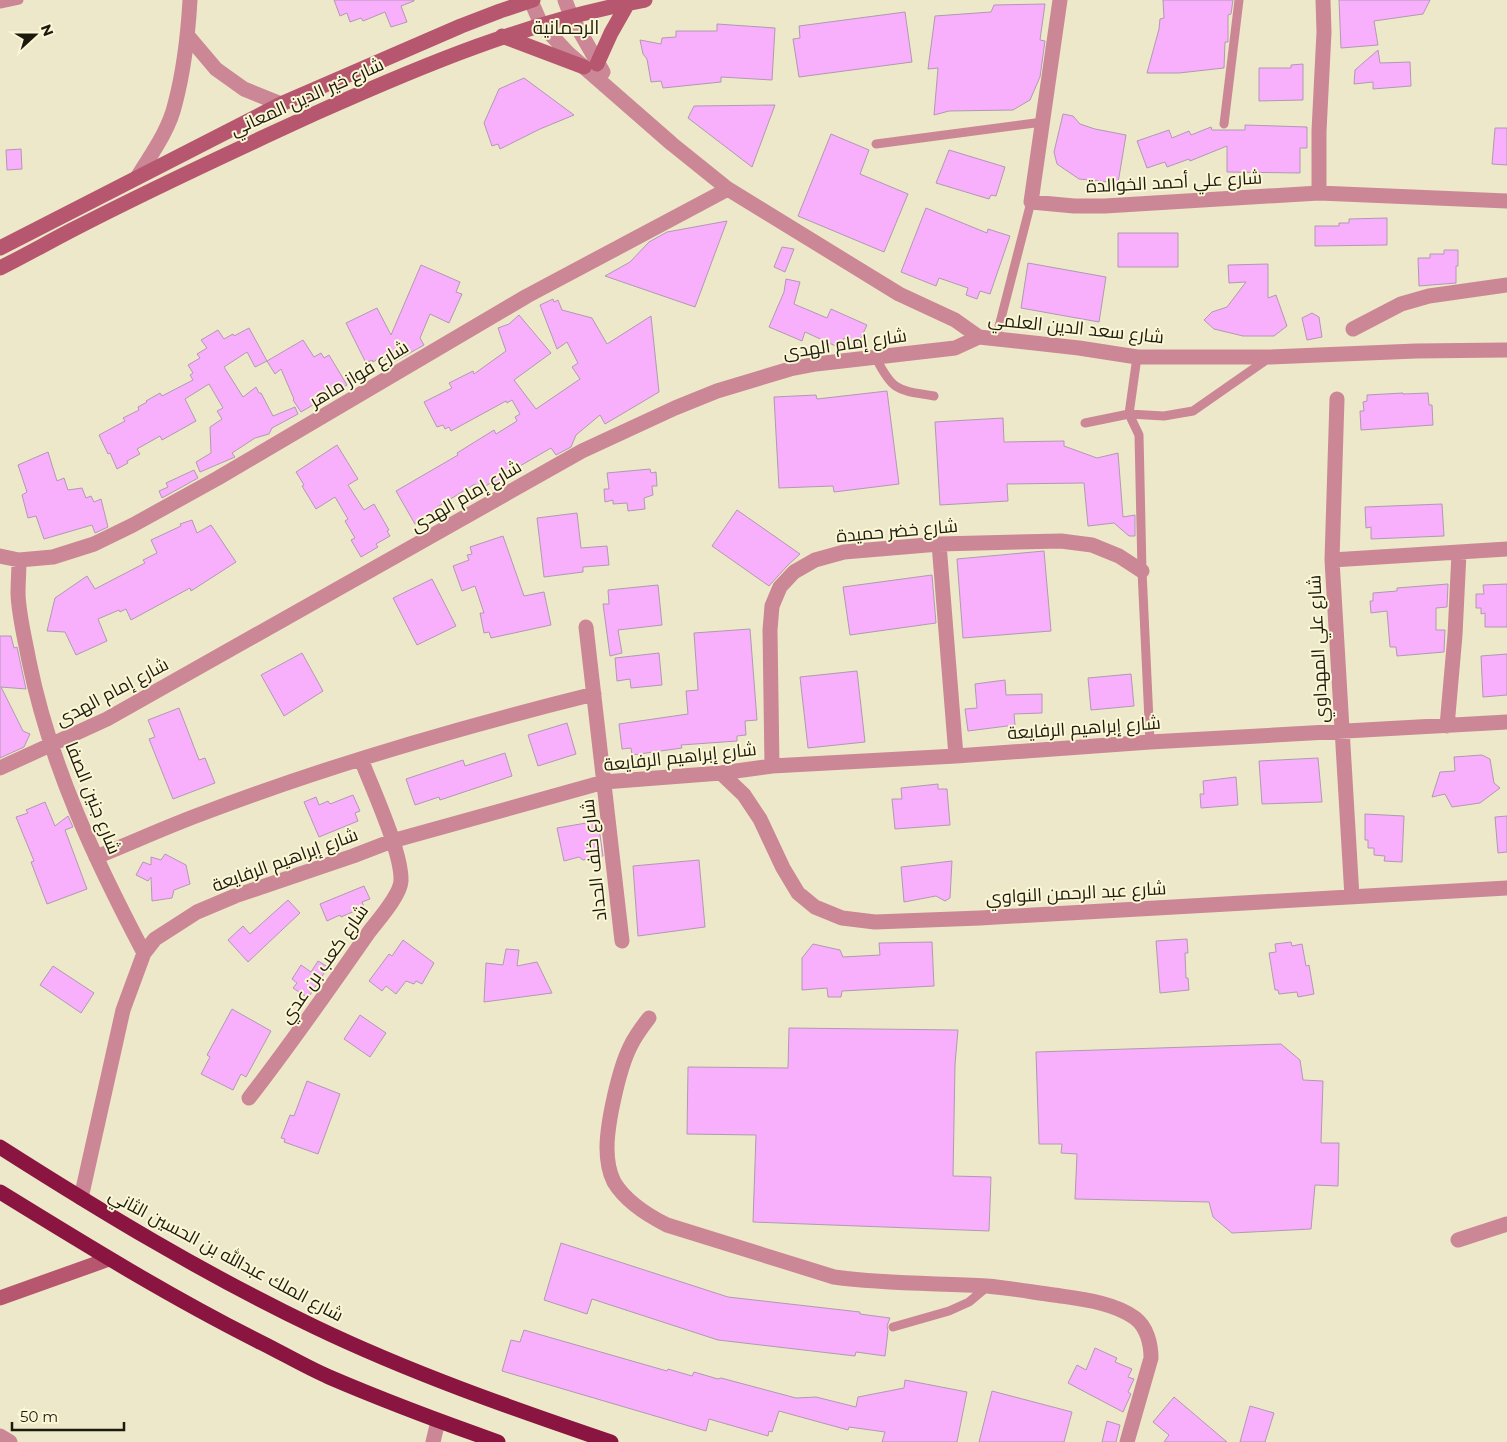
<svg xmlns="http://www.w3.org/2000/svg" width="1507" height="1442" font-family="Montserrat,Cairo,sans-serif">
<rect width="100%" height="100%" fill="#ede8c9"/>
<path fill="#f8affc" stroke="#b09ab1" d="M334 0H414V1L401 6 407 22 391 27 385 12 363 21 361 18 350 22 347 13 340 16Z
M1163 0H1233L1231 14 1228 15V42H1225L1224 68 1179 73H1147L1159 29 1160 19 1164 18Z
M1339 0H1430L1423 14 1374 21 1378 45 1341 48Z
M1045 4 1040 40 1045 41 1040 77 1030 100 1013 110 949 111 934 115 938 68 928 69 935 16 991 12 994 5Z
M905 12 912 62 799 77 793 39 800 38 799 26Z
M717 24 775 28 772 80 721 77V82L663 88 661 81 651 82 647 59 643 54 640 40 661 44 662 38 676 37V31H717Z
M1378 50 1380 63 1410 62 1411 86 1373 89V82L1354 84 1355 70Z
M1303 64V100L1259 101V68H1291V65Z
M524 78 574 115 540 129 500 149 498 144 492 146 484 123 499 89Z
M775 105 752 167 688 118 694 106Z
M1063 114 1073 116 1080 124 1095 129 1126 135 1118 183 1079 179 1057 164 1054 152Z
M1245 125 1307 127V148H1300V173L1227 172V146L1190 161 1189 159 1167 167 1165 162 1147 168 1137 141 1169 130 1172 138 1189 131 1191 135 1211 127 1212 130H1245Z
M1495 128H1507V165L1492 164Z
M831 134 869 150 860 174 908 194 884 252 798 216Z
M21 149 22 169 7 170 6 150Z
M949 150 1005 167 996 196 991 195 989 199 936 183Z
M926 208 987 233 988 229 1010 236 990 294 980 291 977 299 966 295 968 288 939 278 936 286 901 272Z
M1387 218V245L1315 246V226H1339V223H1349V219Z
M727 221 695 307 605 276 630 262 649 242 667 232Z
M1118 233H1178V267H1118Z
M782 247 794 249 785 272 774 267Z
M1444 250H1458V266H1456V283L1419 286 1418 258H1430V254H1444Z
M1028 263 1106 277 1099 322 1021 308Z
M1268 264V298L1276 295 1287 326 1274 336H1243L1214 329 1204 320 1212 312 1227 307 1246 282 1229 283 1228 265Z
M421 265 460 282 456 292 462 294 449 323 430 314 420 338 424 345 392 363 389 357 384 360 382 356 373 362 372 360 366 363 346 323 377 308 391 335Z
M786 279 800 282 794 304 827 318 831 309 867 325 858 344 844 338 840 348 805 332 802 341 769 327 784 292Z
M553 299 554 302 558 300 562 310 592 318 607 344 651 316 659 392 605 424 600 415 576 435 571 447 556 455 551 448 513 470 516 474 497 485 494 481 479 490 475 484 434 509 436 512 415 524 396 491 458 455 457 453 494 430 496 434 517 421 515 417 520 414 512 400 507 403 506 401 451 431 449 427 445 429 443 425 437 427 424 402 452 388 449 383 473 371 474 374 506 351 498 328 509 324 519 315 551 353 514 380 536 409 580 379 572 367 578 363 567 342 557 349 540 305Z
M1312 313 1319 317 1322 337 1307 340 1302 318Z
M249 328 267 361 255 367 247 352 224 367 243 397 256 387 259 393H261L273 416 295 407 298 414 272 428 269 434 255 438 232 453 235 457 200 472 196 462 211 453 210 427 222 419 217 411 223 408 209 384 185 399 196 421 162 440 160 436 137 449 140 454 127 461 128 463 117 469 110 453 108 454 99 435 125 421 123 418 139 410 138 407 147 402 146 401 160 393 162 396 193 380 190 375 193 373 188 365 200 358 197 354 207 348 201 340 218 330 224 339 233 334 234 336Z
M303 340 314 357 321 353 324 358 329 355 347 385 301 412 293 400 294 399 281 369 275 374 267 361Z
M887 391 899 484 834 492 833 486 779 488 774 397 816 395 817 399Z
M1403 393V394L1428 393 1429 405H1432L1433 425 1361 430 1360 411H1364L1363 402 1367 401V395Z
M1003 418 1004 442 1064 441V446L1097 458 1118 453 1123 517 1135 515V536H1129L1114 523 1088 526 1084 483 1007 484 1008 501 940 505 935 422Z
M337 445 358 479 348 485 364 510 374 504 389 530 387 531 390 536 376 544 378 547 361 557 351 540 355 538 345 521 348 519 335 497 316 509 302 486 304 485 296 472Z
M48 452 57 481 64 478 68 490 82 488 86 498 91 496 94 502 101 499 108 527 95 533 92 525 44 539 36 516 28 518 22 495 27 492 18 465Z
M650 469 651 473 656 472 657 486H652L653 495 644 498 645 509 628 511 627 503 613 504V500L605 502 604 489H609L607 473Z
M194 470 198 478 162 498 159 491 168 487 166 483Z
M1442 504 1444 536 1371 539V527L1366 528 1365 507Z
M737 510 800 554 787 566 769 586 712 546Z
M577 513 581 548 607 546 609 565 583 567V572L544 577 537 518Z
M192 520 197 533 211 525 236 562 191 591 190 588 131 620 126 609 120 612 119 610 98 619 107 641 76 655 65 632 47 631 55 598 87 576 95 589 145 563 143 560 157 553 151 540 181 526 180 524Z
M503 536 524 596 544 592 551 625 491 638 489 632 484 633 480 613H484L475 586 462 591 453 566 469 560 467 555 472 554 470 547Z
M1044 551 1051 631 963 638 957 559Z
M932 575 936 623 850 635 843 587Z
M432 579 456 626 417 645 393 598Z
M1448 584 1447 607 1436 608V630H1445L1444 652 1397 656 1396 647H1390L1387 611 1371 613 1370 601H1373V593L1397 591V588Z
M1507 584V627H1485V613L1481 614V608H1476V594H1484L1483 585Z
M658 585 662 625 618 630 622 653 610 656 603 604H609L608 590Z
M750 629 757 720 745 721 746 735 737 736V741L681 745 682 748 632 755 631 748 622 749 619 724 688 714 686 691 698 690 694 633Z
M0 636H11L14 648 17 647 26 689 1 687 23 731 30 734 24 747 0 758Z
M302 653 323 691 284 716 261 675Z
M659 653 662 685 631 688 630 679 617 681 615 658Z
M1507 654V695L1483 697 1481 656Z
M857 671 865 742 808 748 800 677Z
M1131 674 1134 706 1091 710 1088 678Z
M1005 680 1006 695 1042 694V713L1014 714 1015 725 968 731 965 709 977 708 975 684Z
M179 708 199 760 205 758 215 783 173 799 149 739 155 737 148 720Z
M567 723 576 754 538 766 528 735Z
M505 753 512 776 440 800 439 797 415 805 406 779 463 760 465 766Z
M1482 755 1490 759 1494 783 1500 788 1480 803 1452 807 1445 794 1432 797 1440 772 1455 771 1454 757Z
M1318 758 1322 802 1262 804 1259 761Z
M1236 777 1238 805 1201 808 1200 794H1204L1203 781Z
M938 784V789H947L950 825 895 829 892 799H902L901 788Z
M353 795 360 811 355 813 358 821 319 837 304 802 316 797 319 805 328 801 330 804Z
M45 802 55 826 68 816 73 827 65 830 87 889 47 904 31 862 34 861 16 817 28 813 26 810Z
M1365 814 1404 816 1402 862 1384 861 1385 856 1374 855V848H1368V840H1365Z
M1507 816V852L1498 853 1495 817Z
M598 821 603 856 583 860 579 857 564 861 557 828Z
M165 854 186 865 190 884 174 890 172 898 152 901 151 877 148 881 136 875 143 862 151 865V857L161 860Z
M699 860 705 927 638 936 633 866Z
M952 861 950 898 945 901 936 896 904 902 901 867Z
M364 886 370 899 362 902 364 907 341 917 340 915 327 921 320 904Z
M288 900 300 913 248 962 228 940 243 926 250 934Z
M1187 939 1188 953H1185L1186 978H1188L1189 990 1160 993 1156 941Z
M403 940 434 963 422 984 416 981 414 984 406 981 396 994 386 986 382 991 369 981 389 954 392 956Z
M932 942 934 986 842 991 841 997H828L827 988 802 990V958L813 944 840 950 843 957 880 955 879 943Z
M1291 942 1292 946 1302 944 1306 966 1309 965 1314 994 1298 997 1297 992 1279 994 1278 990H1275L1269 953 1276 952 1275 944Z
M506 949 519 950 517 966 537 962 552 993 484 1002 486 963 503 965Z
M318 961 328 967 308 998 293 988 297 983 292 979 301 965 311 972Z
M53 966 94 993 81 1013 40 985Z
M232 1009 271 1031 246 1077 241 1074 233 1090 201 1074 210 1057 207 1055Z
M360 1015 386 1033 370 1057 344 1039Z
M789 1028 958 1030 955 1064 953 1176 991 1177 989 1231 753 1222 756 1135 687 1134 688 1067 788 1068Z
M1281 1044 1300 1060 1303 1080 1323 1081 1321 1143H1339L1338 1186 1315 1185 1311 1229 1232 1233 1213 1217 1209 1202 1075 1199 1077 1154 1061 1153 1062 1144H1039L1036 1052Z
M307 1081 340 1094 318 1154 284 1142 285 1139 281 1138 290 1115 294 1116Z
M561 1243 728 1297 860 1312V1314L890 1318 887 1326 888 1331 885 1356 856 1352 855 1356 718 1340 592 1299 587 1314 544 1300Z
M524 1330 667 1371 668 1369 692 1376 694 1372 718 1379 721 1378 796 1398 816 1397 856 1407 858 1397 904 1388 905 1380 967 1392 957 1442H882L885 1432 849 1427 848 1430 779 1411 772 1432 769 1431 768 1436 709 1419 706 1431 502 1371 511 1340 520 1342Z
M1095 1348 1117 1358 1115 1362 1132 1369 1128 1377 1134 1379 1128 1392 1131 1394 1123 1412 1068 1383 1077 1365 1086 1370Z
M992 1391 1072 1412 1064 1442H979Z
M1174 1397 1227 1442H1164L1169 1435 1153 1422Z
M1250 1406 1274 1413 1265 1442H1240Z
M1107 1421 1120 1425 1116 1442H1102Z"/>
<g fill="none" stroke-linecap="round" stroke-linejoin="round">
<path stroke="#cb8796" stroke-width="9" d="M0 4 19 0
M1224 124 1239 0
M876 144 1043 122
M996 338 1031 202
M1137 357 1129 414 1139 435 1142 571 1150 742
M876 358C893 392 898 390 934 396
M1085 423 1129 414 1164 416 1193 411 1269 358
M893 1327 949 1311 969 1302 988 1286"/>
<path stroke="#cb8796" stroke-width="15" d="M565 0 571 16 603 72
M1060 0 1031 202 1074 206H1105L1319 193 1507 201
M531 1 541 24 569 54 672 144 728 189 899 294 955 320 979 337 1079 348 1137 357H1270L1416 351 1507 350
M188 36 216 69 244 89 281 104
M138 176C152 153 169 130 175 104 184 70 188 35 190 0
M1319 193V131L1324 32 1323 0
M1353 329 1401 304 1429 296 1507 285
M1337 399 1332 560 1352 897
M939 544 956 756
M0 556 19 560 53 557 94 544 133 525 218 478 527 296 728 189
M19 560C19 571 18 583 18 594 19 617 25 639 29 661 50 765 95 860 144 953
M1332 560 1507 549
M586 627 622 941
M1447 726 1455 635 1459 553
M772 766 770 630 772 606 780 587 794 572 815 560 844 552 939 544 1061 541 1092 545 1119 556 1142 571
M0 768 107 719 582 451 675 408 717 391 790 369 816 364 955 348 979 337
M721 773 744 795 760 819 783 868 798 893 815 907 842 918 875 922 980 918 1507 888
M96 857C131 843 166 827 201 814 329 765 461 727 594 694
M649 1018C642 1027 635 1036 630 1047 619 1069 607 1123 607 1148 607 1159 609 1172 614 1182 626 1202 647 1215 667 1225L834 1277C885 1284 936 1283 987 1286 1009 1288 1032 1292 1054 1295 1080 1299 1113 1302 1135 1318 1147 1327 1151 1344 1151 1358L1127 1442
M249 1098C291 1044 330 988 369 932 378 920 400 896 401 881 402 852 372 788 361 759
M81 1198 123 1010 144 953 155 939 197 912 235 896 353 856 392 841 604 782 721 773 772 766 956 756 1150 742 1507 722
M1458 1240 1507 1224
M0 1436 10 1442
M433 1442 438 1421"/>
<path stroke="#b7566f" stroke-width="15" d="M502 36 584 67
M597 64 611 33 628 3
M0 248 281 104 461 26 500 11 533 0
M0 268C24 256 47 243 70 231 151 189 233 151 316 113 423 65 528 21 645 0
M0 1298 109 1259"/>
<path stroke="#891540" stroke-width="15" d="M0 1147C102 1212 206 1275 315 1327 411 1373 511 1408 611 1442
M0 1192C86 1245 172 1298 262 1343 284 1354 306 1367 329 1377 385 1401 441 1422 498 1442"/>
</g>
<g text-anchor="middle" stroke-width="4" stroke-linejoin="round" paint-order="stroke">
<g font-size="18" fill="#1c1a0f" stroke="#fbf6d6">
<text transform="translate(307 97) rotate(-24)" y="6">شارع خير الدين المعاني</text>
<text transform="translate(1174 182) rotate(-3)" y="6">شارع علي أحمد الخوالدة</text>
<text transform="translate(1076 328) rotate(6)" y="6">شارع سعد الدين العلمي</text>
<text transform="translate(845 344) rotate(-8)" y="6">شارع إمام الهدى</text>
<text transform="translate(359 374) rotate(-31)" y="6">شارع فواز ماهر</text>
<text transform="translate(466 496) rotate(-30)" y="6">شارع إمام الهدى</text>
<text transform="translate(897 531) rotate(-5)" y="6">شارع خضر حميدة</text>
<text transform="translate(1318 649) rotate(-93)" y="6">شارع علي المهداوي</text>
<text transform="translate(112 692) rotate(-28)" y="6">شارع إمام الهدى</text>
<text transform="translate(1084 728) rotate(-4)" y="6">شارع إبراهيم الرفايعة</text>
<text transform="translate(680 757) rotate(-6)" y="6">شارع إبراهيم الرفايعة</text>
<text transform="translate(93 798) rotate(68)" y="6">شارع جنين الصفا</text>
<text transform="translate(285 860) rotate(-20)" y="6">شارع إبراهيم الرفايعة</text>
<text transform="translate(594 860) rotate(-96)" y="6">شارع خلف الحداد</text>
<text transform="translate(1076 893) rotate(-3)" y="6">شارع عبد الرحمن النواوي</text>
<text transform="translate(324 964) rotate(-55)" y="6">شارع كعب بن عدي</text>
<text transform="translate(226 1255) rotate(28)" y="6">شارع الملك عبدالله بن الحسين الثاني</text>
</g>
<g font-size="19" fill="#1c1a0f" stroke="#fbf6d6">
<text x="566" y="34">الرحمانية</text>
</g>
</g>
<g transform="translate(35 35) rotate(69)" stroke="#fbf6d6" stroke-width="4" paint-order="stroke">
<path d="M0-4L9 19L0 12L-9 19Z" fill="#1c1a0f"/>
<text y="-8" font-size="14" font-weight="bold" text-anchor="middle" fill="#1c1a0f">N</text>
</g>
<path d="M12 1422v8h112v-8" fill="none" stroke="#1c1a0f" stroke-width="2.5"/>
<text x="20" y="1422" font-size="15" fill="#1c1a0f" stroke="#fbf6d6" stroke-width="4" paint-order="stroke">50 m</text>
</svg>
